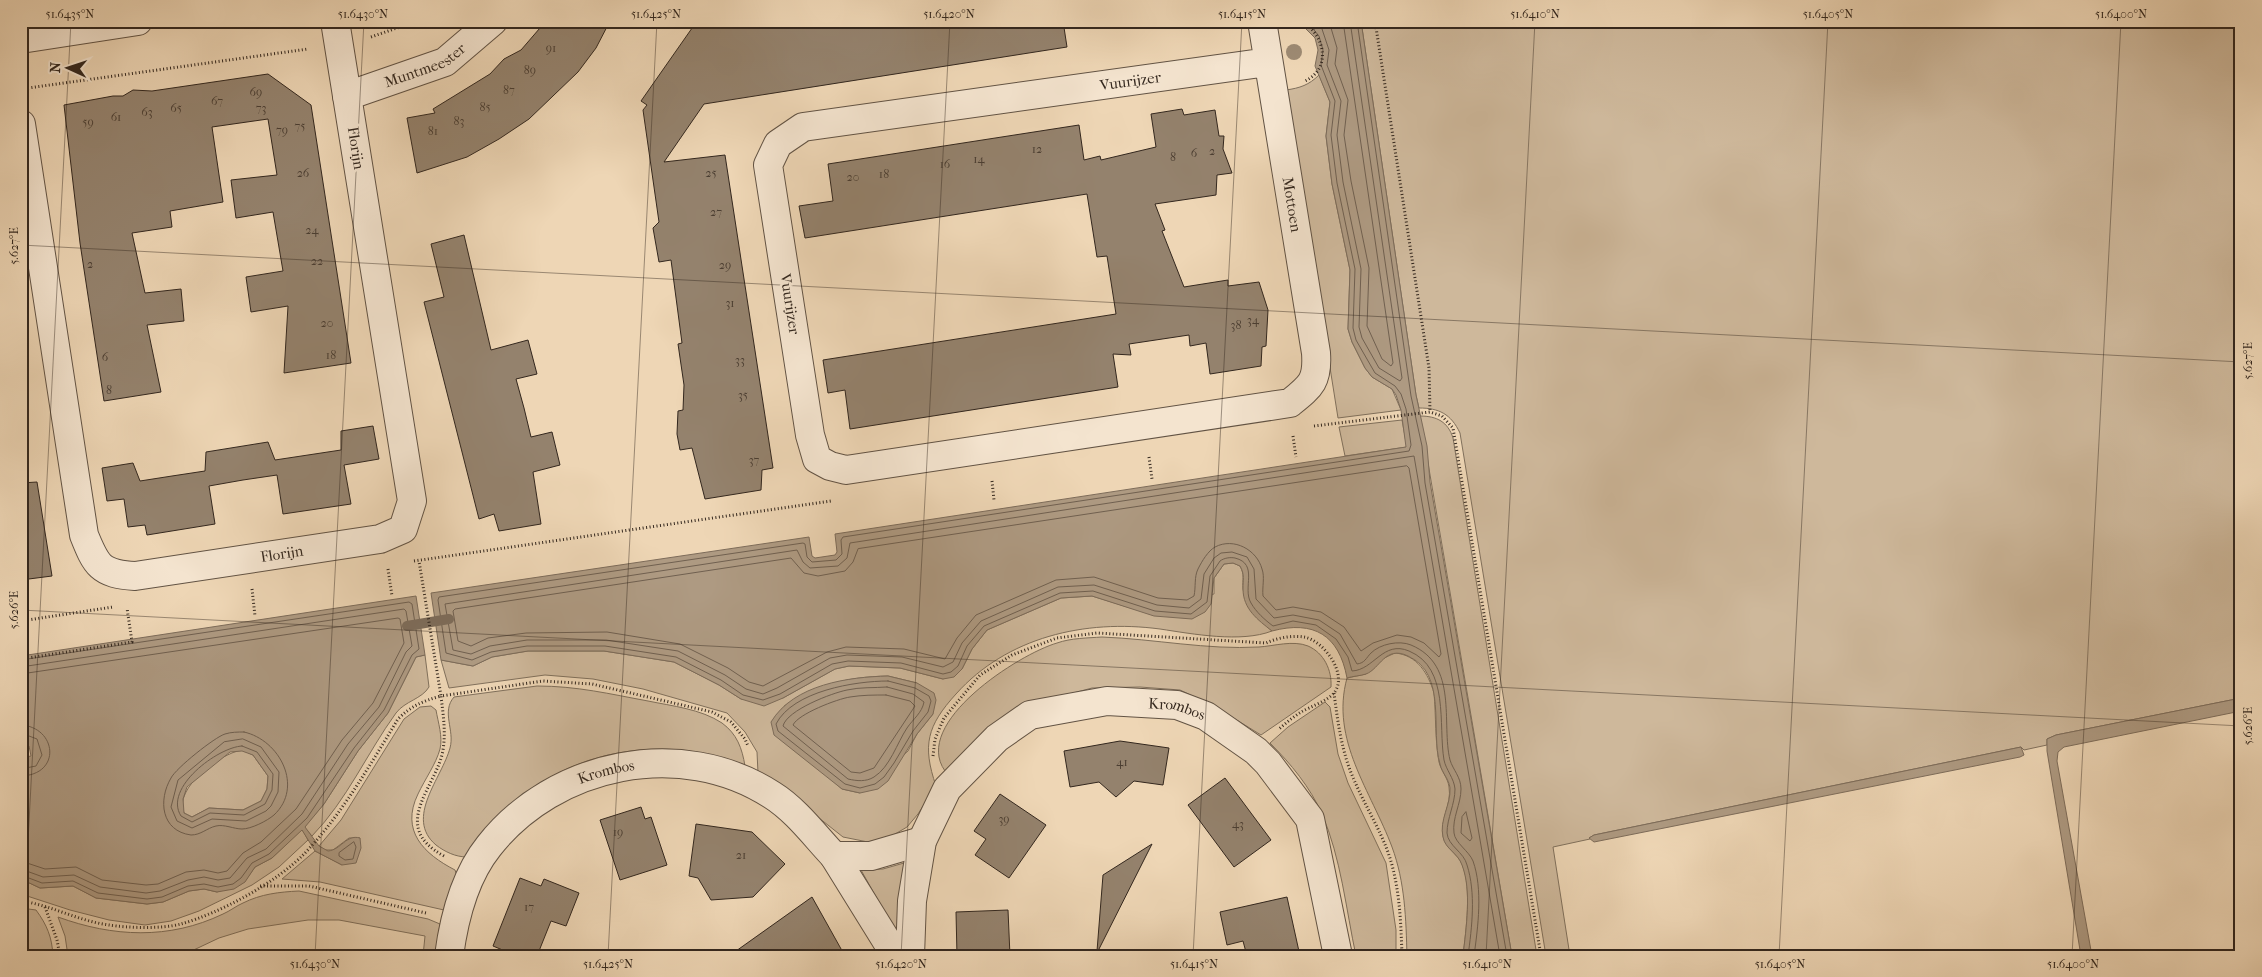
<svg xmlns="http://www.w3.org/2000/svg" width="2262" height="977" font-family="'IM FELL French Canon',serif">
<rect width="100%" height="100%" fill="#eed6b5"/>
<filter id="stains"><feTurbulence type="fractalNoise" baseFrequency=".004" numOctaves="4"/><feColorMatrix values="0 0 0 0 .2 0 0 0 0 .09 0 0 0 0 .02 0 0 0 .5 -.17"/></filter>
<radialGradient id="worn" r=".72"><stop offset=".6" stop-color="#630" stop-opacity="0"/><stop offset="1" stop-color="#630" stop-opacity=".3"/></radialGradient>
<path fill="#ceb89b" stroke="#80705c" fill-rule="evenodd" d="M1361 21H2241V698L2056 735 2047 739V745L2024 750 2021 747 1594 835 1589 838 1590 839 1553 847 1570 956H1546L1460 433C1451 414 1439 408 1419 408L1416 395Z
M1319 75 1330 102 1326 136 1332 184 1350 270 1348 329 1352 342 1365 368 1372 377 1392 389 1401 410 1338 418 1286 90C1300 88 1309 85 1319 75Z
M1420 416C1437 416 1448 422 1453 438L1537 956H1512Z
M1402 420 1407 447 1345 456 1339 427Z
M1233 563 1240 566C1245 575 1242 579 1243 589 1245 606 1260 621 1272 631 1241 643 1193 634 1160 629 1085 619 1007 637 956 694 927 726 922 745 936 786L918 814 907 827 890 837 868 842 843 837 776 784 758 773 757 752 745 732 727 713 643 689 593 679 545 675 449 688 441 660 473 666 492 657 528 651H604L674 662 719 685 741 699 783 698 835 669 849 666 900 668 943 679 962 669 972 649 987 630 1061 598 1092 596 1134 609 1214 594V578L1224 564ZM888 676 917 683 933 714 917 734 908 751 860 793 842 789 825 774 784 706C821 684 846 677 888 676Z
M1102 637C1155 639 1207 650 1259 647 1274 646 1293 640 1308 646 1324 653 1332 670 1331 687L1261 735 1214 706 1180 690 1140 687 1092 688 1025 706 979 737 945 771C911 723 1019 654 1057 643 1071 638 1088 638 1102 637Z
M1395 653C1417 655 1428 673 1434 693 1436 715 1435 742 1439 762 1441 771 1448 778 1449 787 1452 804 1440 819 1443 836 1445 848 1457 853 1462 864 1472 888 1466 930 1463 956H1407C1406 919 1405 882 1392 847 1371 791 1330 740 1347 678L1366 674 1380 660Z
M425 655 429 687C422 699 405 701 396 713 367 753 347 800 312 836L304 827 324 804 358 751 388 713 416 657Z
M537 686C577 686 610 694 648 701 672 706 701 709 722 723 737 734 742 748 745 766 730 761 715 756 701 753 630 739 551 763 500 815 488 827 478 843 467 857 456 857 445 852 436 845 404 818 442 778 450 748 455 730 441 712 454 697Z
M1325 702 1330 707 1338 754 1348 783 1386 863 1396 930V956H1356C1346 909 1341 858 1322 814 1310 787 1291 764 1270 743L1288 727Z
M431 706 436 710C438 722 443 737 440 749 436 764 425 779 418 794 400 831 424 854 455 870L457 876 444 910 320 882 282 879 315 851 342 865 360 838H349L333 850H325L319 846 341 820 404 719 420 707Z
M242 750 253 755 268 776 267 789 261 801 243 810 209 808 192 817 184 813C173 788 221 753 242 750Z
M302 829 308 840 279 867 252 885 199 911 171 921 145 925 109 920 70 910 21 894V879L40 888 73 886 96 898 147 904 163 902 189 891 204 889 217 892 245 881 255 867 272 858Z
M904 863 900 895 899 938 861 870 883 869Z
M299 891 428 919 440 924 435 956H423L425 936 339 920H308L248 929 219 938 181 956H68L65 936 58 917C113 937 169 940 223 914 230 911 236 906 243 903 261 894 279 892 299 891Z
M21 908 36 910C47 925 52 937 53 956H21Z"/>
<path fill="#ae9a82" stroke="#7d6c5a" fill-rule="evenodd" d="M1312 21H1361L1416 395 1427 446 1430 482 1512 956H1463C1466 928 1472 891 1462 865 1458 853 1445 849 1443 837 1439 820 1451 805 1450 788 1449 779 1442 773 1440 764 1430 731 1448 674 1408 656 1385 645 1380 669 1366 674 1360 676 1353 676 1347 678 1339 635 1314 620 1272 631 1258 620 1243 609 1243 589 1243 580 1245 575 1240 566L1233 563 1224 564 1214 578 1211 604 1205 612 1192 619 1154 616 1092 596 1061 598 987 630 972 649 962 669 954 677 943 679 900 668 849 666 835 669 783 698 764 706 741 699 719 685 674 662 604 651H528L492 657 473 666 441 660 431 593 809 537 812 556 815 558 835 555 837 552 835 534 1406 447 1401 410 1396 395 1392 389 1372 377 1365 368 1352 342 1348 329 1350 270 1332 184 1326 136 1330 102 1315 66 1318 50 1315 38 1306 29Z
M416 596 425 655 416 657 388 713 358 751 324 804 305 827 319 846 328 851C341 850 346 834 360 838L361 848 356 863 342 865 315 851 302 830 272 858 255 867 245 882 234 889 217 892 204 889 189 891 163 902 147 904 96 898 73 886 40 888 21 879V758L31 756 29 746H24L21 730V656ZM242 751 253 755 268 776 267 789 261 801 243 810 209 808 192 817 184 813 183 799 187 787 230 752Z
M888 676 917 683 934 693 936 700 933 714 917 734 888 781 878 789 860 793 842 789 774 735 771 722C794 684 849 677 888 676Z
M2241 698V711L2064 747 2058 752 2057 761 2092 956H2081L2047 751V739L2056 735Z
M2021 747 2024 755 2020 757 1594 842 1589 838 1594 835Z"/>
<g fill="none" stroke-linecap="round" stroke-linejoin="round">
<path stroke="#706050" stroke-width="1" d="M1317 21 1314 30 1319 36 1323 50 1321 65 1335 101 1331 135 1337 183 1355 269 1353 328 1356 340 1375 373 1395 386 1401 394 1406 409 1411 445 1409 451 843 537 841 540 842 554 836 560 812 562 807 557 805 544 803 543 439 597 438 600 446 653 472 660 491 652 527 646H605L676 657 721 680 743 695 763 700 780 694 832 664 848 661 901 663 943 674 951 672 958 666 967 646 984 626 1060 593 1093 591 1155 611 1191 614 1207 602 1210 576 1220 561C1224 558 1230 557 1235 558 1259 564 1242 588 1251 603 1256 612 1265 620 1273 626L1293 621 1316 625 1336 639 1348 657 1352 671C1374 670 1383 640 1409 651 1450 668 1438 725 1444 760 1446 770 1454 778 1455 789 1455 804 1447 818 1447 833 1448 846 1464 852 1467 865 1476 893 1472 927 1468 956
M1324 21 1322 29 1329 50 1327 65 1341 101 1337 135 1343 182 1361 269 1359 327 1362 338 1379 368 1400 381 1402 378 1350 21
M1331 21V28L1337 48 1335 64 1348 100 1344 135 1351 181 1369 268 1367 326 1382 359 1391 366 1393 363 1343 21
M1357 21 1411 396 1422 446 1425 483 1507 956
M1407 466 1409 468 1441 654 1439 657 1424 643 1411 637 1397 635 1373 643 1361 651 1344 627 1321 612 1293 607 1276 610 1263 596C1262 587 1265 577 1262 569 1257 550 1234 537 1215 547 1208 551 1202 561 1198 569 1194 577 1196 587 1194 596L1187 600 1158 598 1094 577 1056 580 976 615 957 638 945 659 904 649 846 647 827 652 763 686 749 682 728 668 680 644 607 632 526 633 488 638 471 646 458 641 453 611 455 609 791 558 804 573 818 576 845 571 853 562 858 549Z
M21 660 409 602 412 604 419 649 412 655 384 710 354 748 307 818 269 854 252 863 241 878 233 884 218 887 204 884 188 886 162 897 147 899 98 893 73 881 42 883 21 875
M21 667 404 609 406 611 412 646 406 652 379 707 348 744 302 814 266 849 247 858 230 878 218 880 204 877 188 880 160 891 146 893 100 887 74 875 43 877 21 869
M21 674 398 618 400 619 404 643 373 703 342 740 296 809 261 842 243 853 227 871 218 873 204 870 186 872 158 884 146 885 102 880 76 867 45 869 21 861
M888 681 915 688 929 696 931 701 928 712 913 731 894 763 884 777 875 784 860 788 845 784 778 731 776 724C793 691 855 681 888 681Z
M887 687 913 694 924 702C922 713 913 719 907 728 897 743 890 767 874 777 866 782 857 781 848 779L783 726C787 710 832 693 847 690 860 687 874 688 887 687Z
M886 695 910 701 915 706 874 768 860 773 851 772 793 725C798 714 837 699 850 697 862 695 874 695 886 695Z
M21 725C57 727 62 775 21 776
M244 732C280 740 304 787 274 815 267 821 251 829 242 829 234 829 224 824 216 826 207 828 201 835 191 835 161 831 158 800 171 778 176 768 215 737 225 734 231 732 238 732 244 732Z
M21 733 37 739 42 755 36 766 21 769
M243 739 261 747 279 772 278 792 271 806 266 811 246 821 212 819 192 828 177 821 171 807 178 780 224 742Z
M242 746 257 752 273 774 272 790 265 804 244 815 210 813 192 822 181 816C163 788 218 747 242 746Z
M1466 812 1472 838 1470 841 1461 833 1462 817Z
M354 842 356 847 353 859 345 860 339 856V853Z
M1474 956C1478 927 1483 889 1473 861 1469 851 1455 843 1454 833 1452 818 1461 804 1461 789 1461 777 1453 770 1450 760 1441 723 1459 665 1411 645 1399 640 1380 644 1371 653 1366 658 1365 663 1357 664L1340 634 1319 620 1293 615 1274 618 1256 599 1254 569 1247 557 1232 552 1221 553 1214 558 1204 574 1201 599 1189 608 1157 605 1094 585 1058 587 981 621 962 643 953 662 943 667 902 657 847 655 830 658 777 688 763 694 746 689 725 675 678 651 606 640H527L490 646 471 654 453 650 445 604 797 550 803 562 810 568 838 566 847 558 850 543 1414 456 1500 956"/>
<path stroke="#7d6c5a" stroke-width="10" d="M407 626 449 619"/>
</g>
<path fill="#94826d" stroke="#33271e" d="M546 21H610L596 48 578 72 529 119 499 139 467 157 417 173 407 118 435 113 433 109 490 74 504 59 521 50Z
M697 21H1063L1067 47 704 104 664 162 725 155 773 468 762 470 761 490 705 499 692 448 680 450 677 434 678 411 683 410 684 385 678 344 682 343 671 260 659 262 653 228 659 222 643 110 647 105 641 101Z
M268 74 311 105 351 363 284 373 288 306 251 312 246 277 283 271 273 212 236 218 231 180 277 175 268 119 212 127 223 202 170 211 172 227 132 233 145 293 181 289 184 321 147 325 161 392 104 401 80 243 64 105 113 96H123L133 90 152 91Z
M1182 109 1184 115 1215 110 1219 136H1224L1223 149 1232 173 1217 175 1216 195 1155 204 1165 230 1162 231 1184 287 1228 280V286L1259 282 1268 310 1266 346 1262 347 1261 366 1210 374 1206 343 1190 346 1189 335 1129 344 1131 355 1113 354 1118 387 850 429 845 390 828 393 823 360 1116 314 1107 256 1097 257 1087 194 805 238 799 206 833 201 828 164 1079 125 1084 160 1100 156 1101 160 1156 147 1151 114Z
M464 235 491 350 528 340 537 374 516 379 524 408 531 437 552 432 560 465 533 472 541 524 499 531 494 514 479 519 424 302 444 297 431 244Z
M373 426 379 459 344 465 351 504 283 514 277 475 243 480 209 486 215 524 147 535 145 525 128 527 124 499 107 501 102 468 133 463 140 481 172 476 205 471 206 452 268 442 275 460 341 450V431Z
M37 482 52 576 21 580V483Z
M1120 741 1169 748 1163 785 1134 781 1116 797 1099 782 1070 787 1064 751Z
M1225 778 1271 840 1234 867 1188 805Z
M1000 794 1046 825 1009 878 975 855 986 839 974 831Z
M641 807 645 819 651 817 667 865 620 880 600 820Z
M696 824 752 832 785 864 753 897 711 900 698 878 689 876Z
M1152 844 1098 951H1097L1103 875Z
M520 878 541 886 544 879 579 893 566 926 551 921 537 956H517L493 946Z
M812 897 845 956H729Z
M1287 897 1300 956H1247L1243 941 1227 945 1220 912Z
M1008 910 1010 956H957L956 912Z"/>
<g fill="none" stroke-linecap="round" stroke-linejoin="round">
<g stroke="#625344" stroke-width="30">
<g id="minor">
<path id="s1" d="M1262 21 1316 353C1318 381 1311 386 1290 403L846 470 830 466 817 459 810 435 768 165 778 144 803 127 1268 62"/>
<path d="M21 39 138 21"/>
<path id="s2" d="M347 96 445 62 493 21"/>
<path id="s3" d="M21 124 84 535C96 565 100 574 135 576L380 539 403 529 412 501 335 21"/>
<path d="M834 856 896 956"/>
<path id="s4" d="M449 956C454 918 464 877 489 846 554 763 681 736 772 795 796 810 815 836 834 856H871L922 841"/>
<path id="s5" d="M910 956 912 901 922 841 947 789 997 738 1030 715 1107 701 1177 705 1206 716 1256 751 1268 763 1310 819 1338 956"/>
</g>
</g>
<path stroke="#33271e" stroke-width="3" stroke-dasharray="1 2.5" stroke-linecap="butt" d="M1301 21C1324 33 1333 68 1305 81
M1375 21 1429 368 1430 412
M371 37 417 21
M21 89 308 49
M1314 426 1430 412 1442 416 1453 428 1541 956
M1293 436 1296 457
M1149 457 1152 479
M992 481 994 500
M414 561 831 501
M388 569 392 596
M252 589 255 616
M21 621 113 607
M21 659 132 642 127 608
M1334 693C1338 724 1342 754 1355 782 1367 810 1384 835 1392 865 1400 895 1401 925 1402 956
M933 756 935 739 944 718 980 675 1012 655 1057 638 1097 633 1266 643C1277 638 1292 635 1304 637 1323 640 1349 674 1334 693 1327 701 1310 707 1301 712 1293 717 1286 723 1279 729
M444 856C388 826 437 787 443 750 446 731 443 714 441 696L543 681 592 684 712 712 731 722 745 739 748 746
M260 886H309L426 913
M21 901C51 905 78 921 109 925 128 928 162 929 181 924 220 913 276 883 305 853 342 814 370 765 398 719 411 706 423 701 441 696L419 561
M45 907 57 940 60 956"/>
<use href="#minor" stroke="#f4e4cf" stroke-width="28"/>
</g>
<circle fill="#9d8a73" cx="1294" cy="52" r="8"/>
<path fill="none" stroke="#33271e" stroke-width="1" stroke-opacity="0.45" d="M21 245 2241 362M21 610 2241 726M22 956 71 21M315 956 364 21M608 956 657 21M901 956 950 21M1193 956 1242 21M1486 956 1535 21M1779 956 1828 21M2072 956 2121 21"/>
<g text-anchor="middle" stroke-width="5" stroke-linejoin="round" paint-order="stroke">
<g font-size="12" fill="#4b3e32">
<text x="551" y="52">91</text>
<text x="530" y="74">89</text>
<text x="509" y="94">87</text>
<text x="256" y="96">69</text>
<text x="217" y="105">67</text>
<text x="485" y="111">85</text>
<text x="176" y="112">65</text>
<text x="261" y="112">73</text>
<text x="147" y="116">63</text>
<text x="116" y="121">61</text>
<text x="459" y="125">83</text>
<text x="88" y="126">59</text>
<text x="300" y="130">75</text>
<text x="282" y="134">79</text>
<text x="433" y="135">81</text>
<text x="1037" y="153">12</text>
<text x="1212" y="155">2</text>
<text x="1194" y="157">6</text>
<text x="1173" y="161">8</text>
<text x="979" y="163">14</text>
<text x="945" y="168">16</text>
<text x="303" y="177">26</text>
<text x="711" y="177">25</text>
<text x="884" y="178">18</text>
<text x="853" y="181">20</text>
<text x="716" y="216">27</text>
<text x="312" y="234">24</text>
<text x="317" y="265">22</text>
<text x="90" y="268">2</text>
<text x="725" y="269">29</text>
<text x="730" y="307">31</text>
<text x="1253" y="324">34</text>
<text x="327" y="327">20</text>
<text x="1236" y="329">38</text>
<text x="331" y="359">18</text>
<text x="105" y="361">6</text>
<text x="740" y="364">33</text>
<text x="109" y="394">8</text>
<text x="743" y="399">35</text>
<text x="754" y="464">37</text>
<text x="1122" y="766">41</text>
<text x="1004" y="823">39</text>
<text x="1238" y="828">43</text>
<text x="618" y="836">19</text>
<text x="741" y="859">21</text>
<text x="529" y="911">17</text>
</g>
<g font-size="15" fill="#33271e" stroke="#f4e4cf">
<text dy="5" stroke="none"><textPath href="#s2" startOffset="84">Muntmeester</textPath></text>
<text dy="5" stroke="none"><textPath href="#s1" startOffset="1559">Vuurijzer</textPath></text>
<text transform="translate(356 148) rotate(81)" y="5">Florijn</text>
<text dy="5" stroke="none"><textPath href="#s1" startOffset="186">Mottoen</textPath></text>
<text transform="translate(790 304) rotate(81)" y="5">Vuurijzer</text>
<text dy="5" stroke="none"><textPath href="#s3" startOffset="636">Florijn</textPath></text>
<text dy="5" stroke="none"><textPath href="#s5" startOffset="434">Krombos</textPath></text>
<text dy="5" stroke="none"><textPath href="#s4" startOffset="260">Krombos</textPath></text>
</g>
</g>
<rect width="2262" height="977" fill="none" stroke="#eed6b5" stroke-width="55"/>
<g transform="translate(68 68) rotate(273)" stroke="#f4e4cf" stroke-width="4" paint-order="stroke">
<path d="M0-4L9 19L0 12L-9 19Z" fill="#33271e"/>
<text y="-8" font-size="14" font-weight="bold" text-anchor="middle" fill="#33271e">N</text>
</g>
<rect x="28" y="28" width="2206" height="922" fill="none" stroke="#33271e" stroke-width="2"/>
<g font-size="12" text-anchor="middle" fill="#33271e">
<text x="70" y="18">51.6435°N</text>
<text x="363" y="18">51.6430°N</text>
<text x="656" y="18">51.6425°N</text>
<text x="949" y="18">51.6420°N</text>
<text x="1242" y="18">51.6415°N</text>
<text x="1535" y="18">51.6410°N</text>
<text x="1828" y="18">51.6405°N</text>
<text x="2121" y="18">51.6400°N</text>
<text transform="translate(14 246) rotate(-90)" y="4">5.627°E</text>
<text transform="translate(2248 361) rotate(-90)" y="4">5.627°E</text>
<text transform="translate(14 610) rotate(-90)" y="4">5.626°E</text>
<text transform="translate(2248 726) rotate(-90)" y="4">5.626°E</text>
<text x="315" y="968">51.6430°N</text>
<text x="608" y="968">51.6425°N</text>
<text x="901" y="968">51.6420°N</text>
<text x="1194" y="968">51.6415°N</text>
<text x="1487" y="968">51.6410°N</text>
<text x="1780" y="968">51.6405°N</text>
<text x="2073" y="968">51.6400°N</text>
</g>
<rect width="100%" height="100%" filter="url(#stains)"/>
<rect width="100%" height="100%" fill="url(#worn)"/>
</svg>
